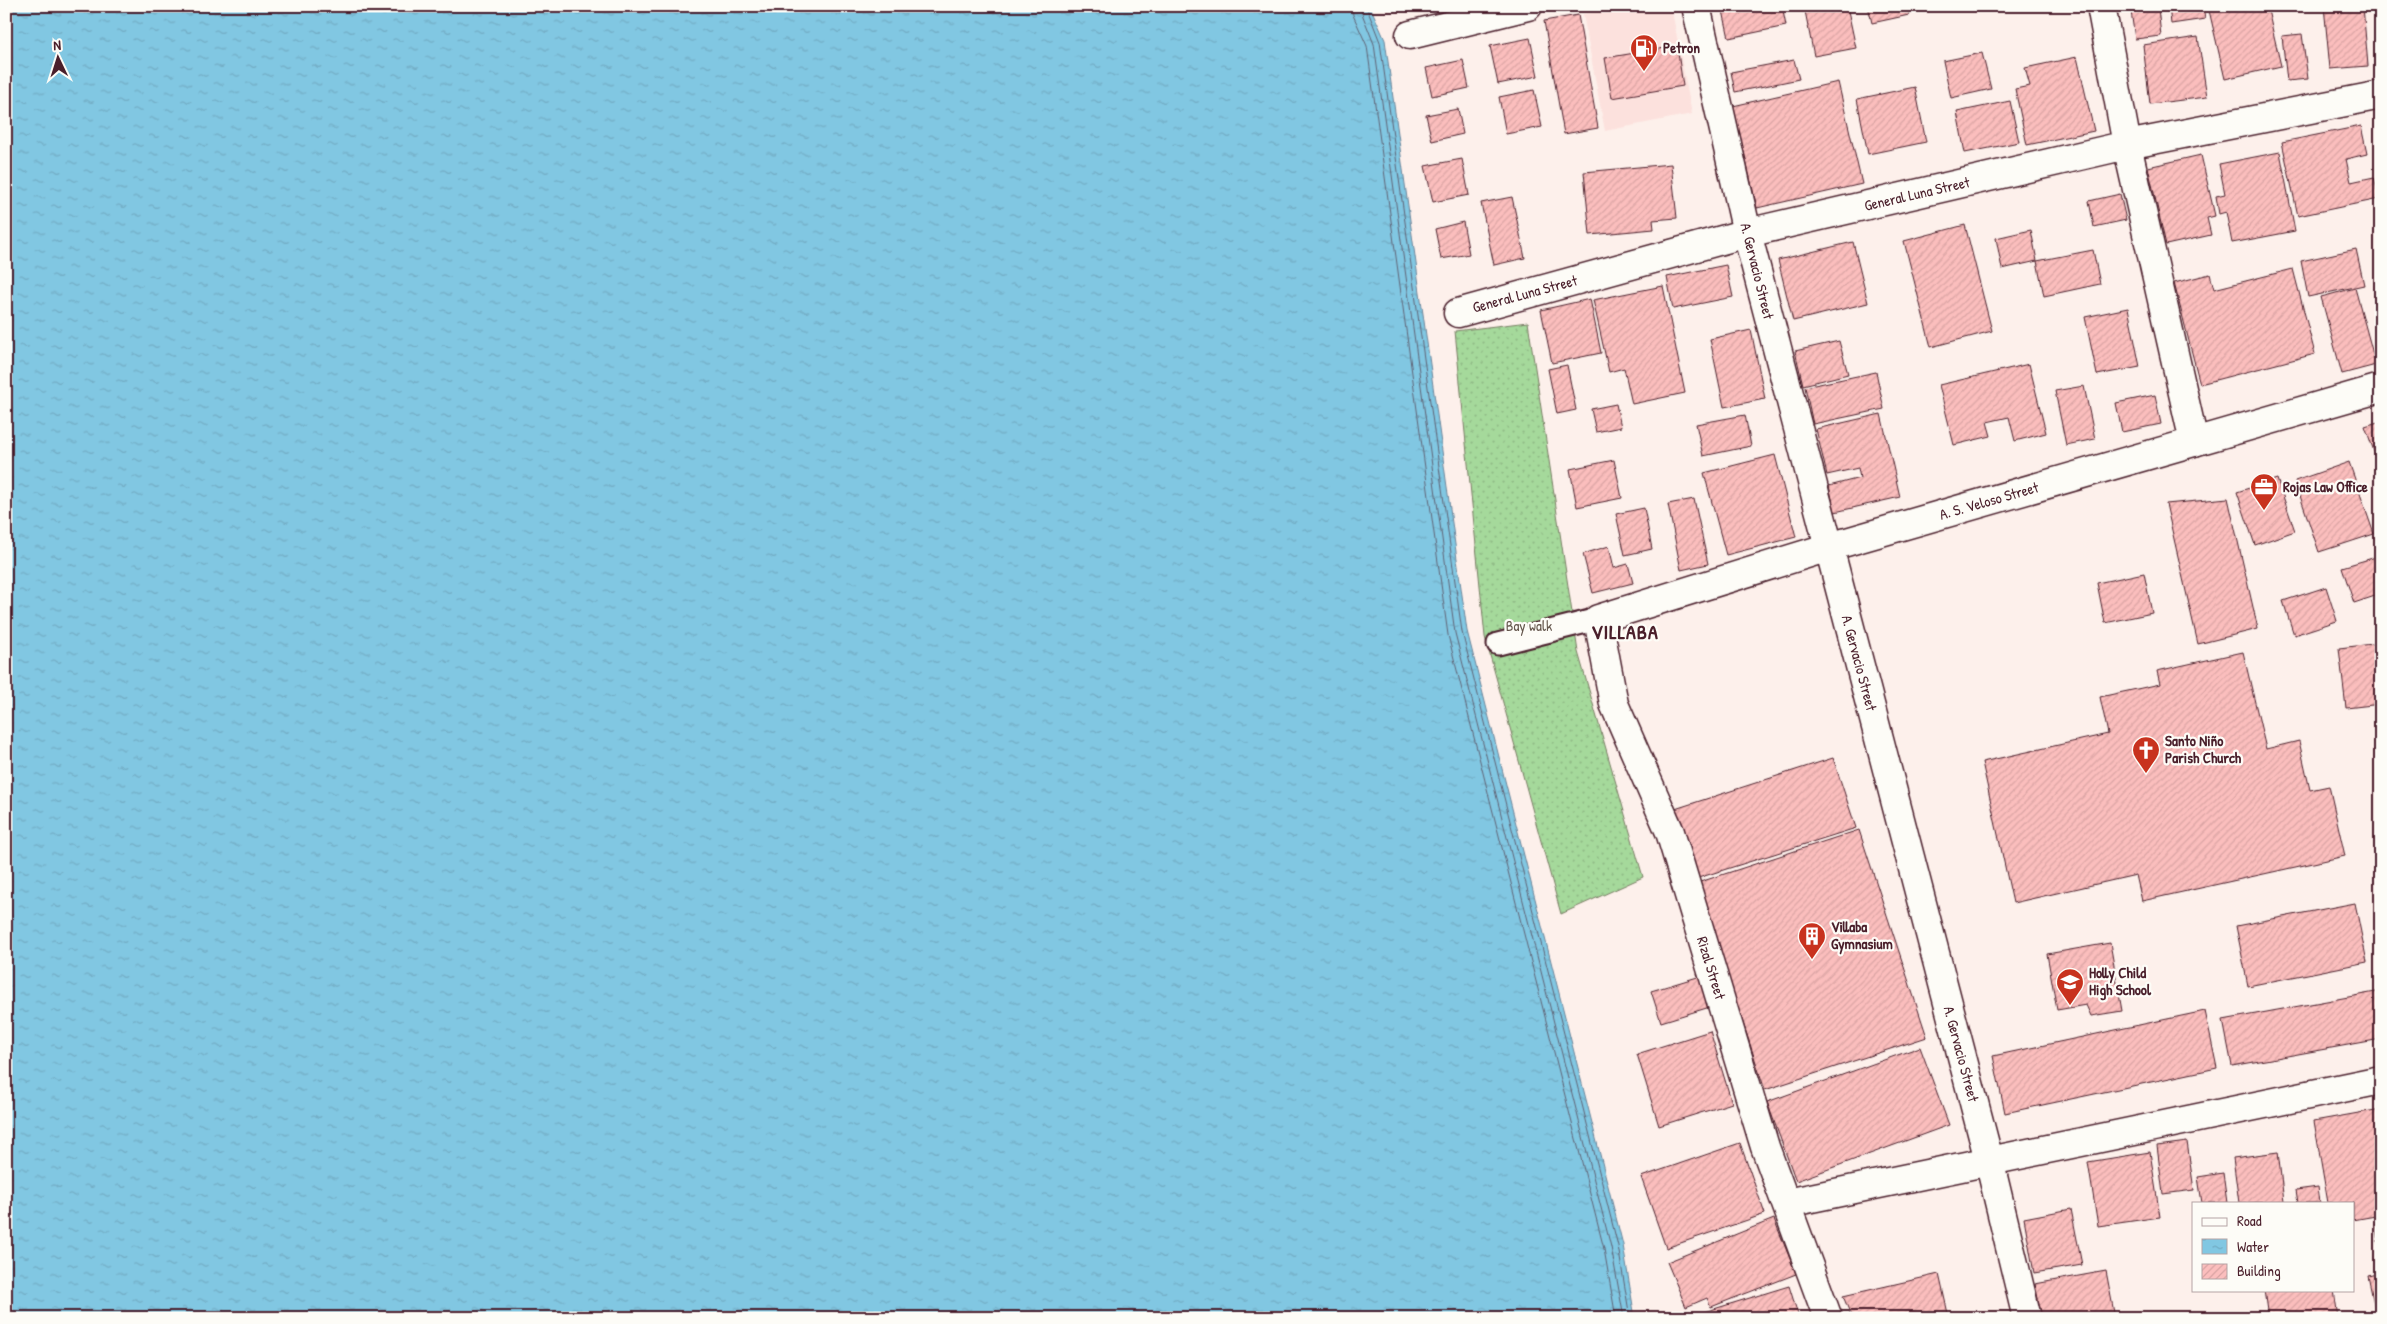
<svg xmlns="http://www.w3.org/2000/svg" width="2387" height="1324" font-family="'Patrick Hand',sans-serif">
<defs>
<pattern id="grass-dots" width="8" height="8" patternUnits="userSpaceOnUse" patternTransform="scale(1.25)"><rect width="8" height="8" fill="#a5d99b"/><path d="M2 2h.1M6 6h.1" fill="none" stroke="#90ba86" stroke-width="1.8" stroke-linecap="round"/></pattern>
<pattern id="water-ripples" width="26" height="14" patternUnits="userSpaceOnUse" patternTransform="scale(1.25)"><rect width="26" height="14" fill="#81c7e2"/><path d="M2 4q2-2 4 0t4 0M15 11q2-2 4 0t4 0" fill="none" stroke="#71aac2"/></pattern>
<pattern id="building-hatch" width="6" height="6" patternUnits="userSpaceOnUse" patternTransform="scale(1.25)"><rect width="6" height="6" fill="#fbbebd"/><path d="M-1 1l2-2M0 6l6-6M5 7l2-2" fill="none" stroke="#d9a3a3"/></pattern>
</defs>
<rect width="100%" height="100%" fill="#fdf0eb"/>
<filter id="ink" filterUnits="userSpaceOnUse"><feTurbulence type="fractalNoise" baseFrequency=".02" numOctaves="2"/><feDisplacementMap in="SourceGraphic" scale="10" xChannelSelector="R" yChannelSelector="G"/><feConvolveMatrix kernelMatrix="1 2 1 2 8 2 1 2 1" color-interpolation-filters="sRGB"/></filter>
<g filter="url(#ink)">
<path fill="#fce1dd" d="M1626 6H1671L1692 114 1605 131 1583 14Z"/>
<path fill="url(#grass-dots)" stroke="#787c63" d="M1528 322 1578 652 1643 877 1561 914 1485 637 1455 331Z"/>
<path fill="url(#water-ripples)" stroke="#6b8499" d="M6 6H1370L1385 40 1467 631 1623 1245 1635 1318H6Z"/>
<g fill="none" stroke-linecap="round" stroke-linejoin="round">
<path stroke="#606274" stroke-width="1" d="M1352 6 1353 15 1367 46 1448 635 1604 1249 1616 1318
M1359 6 1374 44 1455 633 1611 1247 1624 1318
M1366 6 1380 42 1462 632 1618 1246 1630 1318"/>
</g>
<path fill="url(#building-hatch)" stroke="#4a1f2b" d="M1722 6H1782L1786 26 1729 38Z
M1804 6H1847L1856 48 1814 56Z
M1868 6H1907L1909 15 1872 23Z
M1997 6H2032L1997 11Z
M2169 6H2203L2205 19 2171 24Z
M2208 6H2267L2281 66 2225 79Z
M2324 6H2363L2368 66 2330 69Z
M2158 8 2161 36 2135 39 2131 11Z
M1578 15 1598 128 1564 134 1544 21Z
M2302 34 2308 79 2287 81 2282 36Z
M2198 37 2207 97 2150 104 2143 45Z
M1530 38 1538 76 1498 84 1490 46Z
M1677 46 1683 86 1612 98 1605 58Z
M1982 53 1991 89 1951 98 1943 61Z
M2077 57 2094 131 2027 145 2015 89 2030 86 2025 68Z
M1463 60 1469 88 1432 96 1426 68Z
M1794 60 1799 79 1735 92 1731 72Z
M1838 82 1862 184 1757 208 1733 106Z
M1915 87 1926 142 1868 154 1857 99Z
M1534 90 1542 127 1506 134 1499 97Z
M2010 101 2019 142 1965 153 1957 112Z
M1458 109 1463 134 1432 141 1426 115Z
M2361 126 2367 154 2346 159 2351 182 2374 177 2379 199 2298 216 2282 142Z
M2280 152 2295 231 2232 243 2226 212 2219 214 2216 196 2225 194 2219 164Z
M2201 155 2215 216 2207 218 2211 235 2166 245 2148 167Z
M1462 159 1469 195 1433 202 1425 166Z
M1671 164 1677 218 1653 220 1654 229 1590 235 1584 172Z
M2120 194 2126 220 2094 227 2089 201Z
M1512 197 1525 258 1494 265 1481 203Z
M1463 222 1469 254 1441 259 1435 229Z
M1965 225 1992 331 1931 347 1904 241Z
M2031 230 2037 261 2002 269 1996 238Z
M1853 242 1868 303 1793 321 1778 260Z
M2356 249 2364 285 2308 297 2301 261Z
M2093 250 2100 284 2044 296 2037 261Z
M1726 265 1733 297 1673 309 1667 277Z
M2293 269 2315 354 2200 384 2174 283 2210 274 2214 289Z
M1663 286 1685 393 1632 404 1624 368 1609 372 1593 300Z
M2355 288 2376 365 2342 374 2321 297Z
M1590 299 1601 353 1552 363 1541 310Z
M2128 308 2140 367 2097 375 2085 317Z
M1751 330 1765 399 1724 407 1710 339Z
M1839 341 1848 374 1803 385 1795 351Z
M2029 364 2046 433 2015 441 2009 417 1987 422 1991 436 1954 445 1939 385Z
M1567 365 1576 410 1557 414 1548 369Z
M1876 372 1884 409 1813 424 1805 387Z
M2084 386 2095 439 2066 445 2055 391Z
M2155 395 2161 424 2122 432 2116 403Z
M1616 404 1621 427 1596 432 1591 409Z
M1881 414 1900 497 1835 512 1829 486 1860 478 1858 468 1827 475 1816 429Z
M1745 415 1751 446 1703 456 1696 424Z
M2381 421V471L2365 426Z
M1775 455 1796 537 1726 555 1704 473Z
M1614 460 1622 498 1577 507 1570 469Z
M2349 462 2374 534 2319 552 2295 481Z
M2277 479 2295 531 2255 545 2237 492Z
M2228 498 2258 629 2198 644 2166 504Z
M1694 499 1708 564 1681 570 1668 504Z
M1644 508 1652 549 1625 555 1616 514Z
M1609 546 1614 568 1628 564 1633 583 1593 593 1583 554Z
M2376 557 2381 571V594L2354 603 2342 567Z
M2144 573 2152 613 2105 623 2097 583Z
M2326 587 2337 621 2294 635 2283 601Z
M2381 643V704L2346 708 2339 648Z
M2243 652 2266 749 2299 741 2310 790 2329 786 2345 856 2142 901 2136 875 2013 903 1982 762 2108 734 2100 697 2160 684 2157 671Z
M1833 758 1856 828 1698 878 1675 809Z
M1859 830 1927 1037 1765 1090 1697 883Z
M2355 903 2367 962 2248 986 2236 926Z
M2110 943 2122 1011 2091 1016 2086 1005 2057 1010 2047 954Z
M1701 976 1710 1007 1661 1022 1651 991Z
M2381 991V1039L2232 1066 2223 1020Z
M2205 1011 2217 1068 2005 1113 1993 1056Z
M1710 1031 1732 1103 1659 1126 1637 1054Z
M1920 1047 1949 1125 1796 1181 1767 1102Z
M2381 1109V1215L2353 1220V1203H2328L2314 1121Z
M2187 1142 2194 1190 2163 1194 2157 1146Z
M1740 1143 1765 1214 1666 1248 1641 1177Z
M2150 1152 2160 1217 2098 1226 2088 1162Z
M2278 1152 2284 1202 2239 1203 2233 1158Z
M2223 1173 2227 1203H2202L2198 1177Z
M2318 1187 2320 1203H2298L2296 1190Z
M2071 1209 2082 1265 2034 1273 2024 1218Z
M1774 1219 1796 1274 1711 1307 1707 1298 1686 1307 1667 1262Z
M2381 1223V1261L2375 1224Z
M2106 1271 2115 1318H2042L2035 1284Z
M2381 1273V1318H2377L2368 1276Z
M1939 1274 1949 1318H1852L1843 1296Z
M1789 1286 1799 1318H1691V1316Z
M2264 1290H2334L2338 1318H2268Z"/>
<g fill="none" stroke-linecap="round" stroke-linejoin="round">
<g stroke="#4a1f2b" stroke-width="25">
<path id="service" d="M1498 644 1598 619"/>
</g>
<g stroke="#4a1f2b" stroke-width="31">
<path id="minor" d="M2101 6 2127 145 2194 442
M1410 35 1528 6
M1458 313 1747 233 2127 145 2381 95
M1829 547 1989 1160 2027 1318
M1787 1203 2381 1080"/>
</g>
<g stroke="#4a1f2b" stroke-width="31">
<path id="tertiary" d="M1696 6 1747 233 1829 547
M1828 1318 1765 1147 1670 832 1614 704 1598 619 1829 547 2381 388"/>
</g>
<use href="#service" stroke="#fdfcf7" stroke-width="21"/>
<use href="#minor" stroke="#fdfcf7" stroke-width="28"/>
<use href="#tertiary" stroke="#fdfcf7" stroke-width="28"/>
</g>
</g>
<defs>
<g id="fuel-pin" transform="scale(1.4375)"><path d="M0 17L-7.5 6A9.5 9.5 0 1 1 7.5 6Z" fill="#c8321e" stroke="#fdfcf7"/><path d="M-5.5-6h7V0h2V4h1.3V-2.5L3-4.5l.8-.8L6-3V5H2.5V1h-1V6h-7ZM-4.2-4.7v3.2H.2V-4.7Z" fill="#fff"/></g>
<g id="office-pin" transform="scale(1.4375)"><path d="M0 17L-7.5 6A9.5 9.5 0 1 1 7.5 6Z" fill="#c8321e" stroke="#fdfcf7"/><path d="M-6-3h4V-5.5h4V-3h4V5H-6ZM-1-4.5V-3h2v-1.5ZM-6 0V1H6V0Z" fill="#fff"/></g>
<g id="church-pin" transform="scale(1.4375)"><path d="M0 17L-7.5 6A9.5 9.5 0 1 1 7.5 6Z" fill="#c8321e" stroke="#fdfcf7"/><path d="M-1.2-6h2.4v3.5h3.3v2.4h-3.3V6h-2.4V-.1h-3.3v-2.4h3.3Z" fill="#fff"/></g>
<g id="building-pin" transform="scale(1.4375)"><path d="M0 17L-7.5 6A9.5 9.5 0 1 1 7.5 6Z" fill="#c8321e" stroke="#fdfcf7"/><path d="M-4-6H4V6H1V3H-1V6H-4ZM-2.5-4.3h1.7v1.8h-1.7ZM.8-4.3h1.7v1.8H.8ZM-2.5-1h1.7V.8h-1.7ZM.8-1h1.7V.8H.8Z" fill="#fff"/></g>
<g id="school-pin" transform="scale(1.4375)"><path d="M0 17L-7.5 6A9.5 9.5 0 1 1 7.5 6Z" fill="#c8321e" stroke="#fdfcf7"/><path d="M0-5L7-2L0 1L-7-2ZM-4 1L0 2.5L4 1V4Q0 6-4 4Z" fill="#fff"/></g>
</defs>
<g fill-rule="evenodd">
<use href="#fuel-pin" x="1644" y="48"/>
<use href="#office-pin" x="2264" y="487"/>
<use href="#church-pin" x="2146" y="750"/>
<use href="#building-pin" x="1812" y="936"/>
<use href="#school-pin" x="2070" y="982"/>
</g>
<g text-anchor="middle" stroke-width="4.5" stroke-linejoin="round" paint-order="stroke">
<g font-size="15" font-weight="bold" fill="#4a1f2b" stroke="#fdfcf7" text-anchor="start">
<text x="1663" y="53">Petron</text>
<text x="2283" y="492">Rojas Law Office</text>
<text x="2165" y="746">Santo Niño<tspan x="2165" dy="17">Parish Church</tspan></text>
<text x="1831" y="932">Villaba<tspan x="1831" dy="17">Gymnasium</tspan></text>
<text x="2089" y="978">Holly Child<tspan x="2089" dy="17">High School</tspan></text>
</g>
<g font-size="15" fill="#4a1f2b" stroke="#fdfcf7">
<text transform="translate(1917 194) rotate(-13)" y="5">General Luna Street</text>
<text transform="translate(1757 271) rotate(76)" y="5">A. Gervacio Street</text>
<text transform="translate(1525 294) rotate(-15)" y="5">General Luna Street</text>
<text transform="translate(1989 501) rotate(-16)" y="5">A. S. Veloso Street</text>
<text transform="translate(1859 663) rotate(75)" y="5">A. Gervacio Street</text>
<text transform="translate(1711 968) rotate(73)" y="5">Rizal Street</text>
<text transform="translate(1961 1054) rotate(75)" y="5">A. Gervacio Street</text>
</g>
<g font-size="15" fill="#65574d" stroke="#fdfcf7">
<text x="1529" y="631">Bay walk</text>
</g>
<g font-size="20" font-weight="bold" letter-spacing="1" fill="#4a1f2b" stroke="#fdfcf7">
<text x="1625" y="639">VILLABA</text>
</g>
</g>
<rect width="2387" height="1324" fill="none" stroke="#fdfcf7" stroke-width="25"/>
<rect x="12" y="12" width="2362" height="1299" fill="none" stroke="#4a1f2b" stroke-width="2" filter="url(#ink)"/>
<rect x="2192" y="1202" width="162" height="90" fill="#fdfcf7" stroke="#b5a4a5"/>
<rect x="2202" y="1218" width="25" height="8" fill="#fdfcf7" stroke="#b5a4a5"/>
<text x="2237" y="1226" font-size="15" fill="#4a1f2b">Road</text>
<rect x="2202" y="1239" width="25" height="15" fill="url(#water-ripples)" stroke="#b5a4a5"/>
<text x="2237" y="1252" font-size="15" fill="#4a1f2b">Water</text>
<rect x="2202" y="1264" width="25" height="15" fill="url(#building-hatch)" stroke="#b5a4a5"/>
<text x="2237" y="1276" font-size="15" fill="#4a1f2b">Building</text>
<g transform="translate(58 58) rotate(356)" stroke="#fdfcf7" stroke-width="4" paint-order="stroke">
<path d="M0-4L9 19L0 12L-9 19Z" fill="#4a1f2b"/>
<text y="-8" font-size="14" font-weight="bold" text-anchor="middle" fill="#4a1f2b">N</text>
</g>
</svg>
